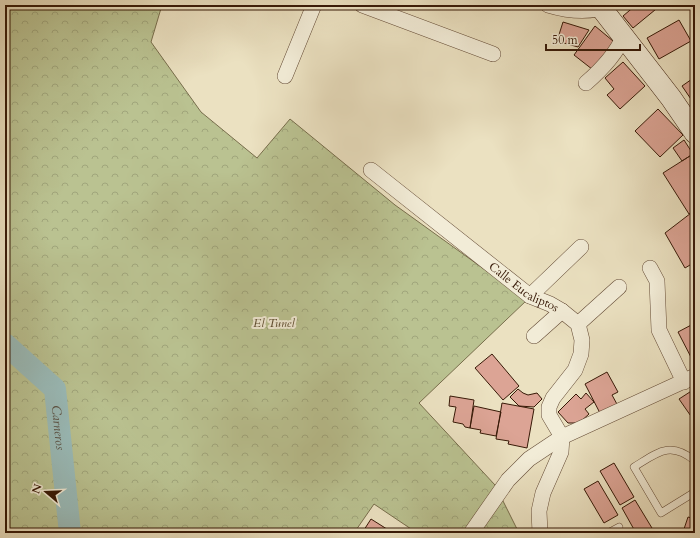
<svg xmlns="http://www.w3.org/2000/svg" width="700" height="538" font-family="Cardo,serif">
<defs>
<pattern id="forest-crowns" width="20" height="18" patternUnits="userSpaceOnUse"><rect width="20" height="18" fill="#bac291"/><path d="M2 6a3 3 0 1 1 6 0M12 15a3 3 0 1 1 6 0" fill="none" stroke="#a0a67c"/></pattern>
</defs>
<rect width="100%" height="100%" fill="#ebe1c1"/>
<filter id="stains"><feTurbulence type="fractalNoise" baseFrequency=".005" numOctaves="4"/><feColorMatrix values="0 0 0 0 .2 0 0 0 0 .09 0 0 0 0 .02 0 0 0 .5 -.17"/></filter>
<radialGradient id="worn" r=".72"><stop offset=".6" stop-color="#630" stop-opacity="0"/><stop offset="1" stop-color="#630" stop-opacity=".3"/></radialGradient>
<path fill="url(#forest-crowns)" stroke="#786e4c" d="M5 5H162L151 42 201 112 257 158 290 119 395 205 527 300 419 403 495 485 519 533H417L374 504 354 533H5Z"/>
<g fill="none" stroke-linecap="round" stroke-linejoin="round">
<path stroke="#9abcba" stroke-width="22" id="s1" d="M5 344 55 389 70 533"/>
</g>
<path fill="#dca495" stroke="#371907" d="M636 5H661L633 28 623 16Z
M679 20 691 41 659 59 647 38Z
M563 22 589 30 578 47 557 41Z
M595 26 619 46 597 73 574 55Z
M623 62 645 86 620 109 607 95 614 89 605 78Z
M695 77V105L682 86Z
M658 109 683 135 660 157 635 131Z
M684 140 693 154 682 161 673 148Z
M693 154 695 158V210L689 214 663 173Z
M695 210V262L685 268 665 233Z
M695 323V362L694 363 678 332Z
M492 354 519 386 503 400 475 368Z
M607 372 618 392 612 395 618 406 601 415 585 384Z
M518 389 523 393 528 395 537 393 542 399 534 407 519 406 510 397Z
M693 390 695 393V422L679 399Z
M586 393 594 402 585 409 589 414 579 423H568L558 412 576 394 581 399Z
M450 396 474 400 470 428 465 427 463 424 453 422 456 407 449 406Z
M502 403 534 409 527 448 508 444 509 441 496 439Z
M474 406 501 412 496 436 480 433 481 430 470 428Z
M614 463 634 497 620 505 600 471Z
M598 481 618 515 604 523 584 489Z
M635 500 655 533H636L622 508Z
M688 517 695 519V533L683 532Z
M371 519 390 531 389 533H362Z"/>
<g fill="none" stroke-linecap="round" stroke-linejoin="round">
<g stroke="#644b36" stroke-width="8">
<path id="lane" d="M695 461C670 440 657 453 634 467L661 513 695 492
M608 533 619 527"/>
</g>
<g stroke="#644b36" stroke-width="16">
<g id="street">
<path d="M362 5 493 54"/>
<path d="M548 5C568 11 590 14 610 5"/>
<path d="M285 76 314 5"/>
<path d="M586 83C601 70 616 54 624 36"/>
<path id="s2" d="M371 170 530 296 550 304 562 311 578 324 582 340 581 354 575 370 553 398 549 407V415L562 437"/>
<path d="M650 268 657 281 659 330 684 382"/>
<path d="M530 296 581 247"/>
<path d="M578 324 619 287"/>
<path d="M534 336 562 311"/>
<path d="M471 533 508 480 529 459 562 437 695 376"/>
<path d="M540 533 539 511 543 493 561 452 562 437"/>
</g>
</g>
<g stroke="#371907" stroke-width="22">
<path id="secondary" d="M599 5 671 98 695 133"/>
</g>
<use href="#lane" stroke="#f2ecd7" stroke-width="7"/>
<use href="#street" stroke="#f2ecd7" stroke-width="15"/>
<use href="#secondary" stroke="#f2ecd7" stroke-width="21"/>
</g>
<g text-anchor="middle" stroke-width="4" stroke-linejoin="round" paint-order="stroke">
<g font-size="12" fill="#371907" stroke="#f2ecd7">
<text dy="4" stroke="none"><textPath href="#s2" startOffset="193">Calle Eucaliptos</textPath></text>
</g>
<g font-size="12" font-style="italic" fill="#5e4c30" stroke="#f2ecd7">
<text x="274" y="327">El Tunel</text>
</g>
<g font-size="13" font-style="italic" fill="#5a5246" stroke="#f2ecd7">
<text dy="5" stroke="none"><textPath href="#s1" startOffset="106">Carneros</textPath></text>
</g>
</g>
<rect width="700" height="538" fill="none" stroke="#ebe1c1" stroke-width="20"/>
<rect x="6" y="6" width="688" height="526" fill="none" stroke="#371907" stroke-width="2"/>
<rect x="10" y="10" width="680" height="518" fill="none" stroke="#371907"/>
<g transform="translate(46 492) rotate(289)" stroke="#f2ecd7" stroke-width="3" paint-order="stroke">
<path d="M0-3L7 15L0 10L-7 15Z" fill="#371907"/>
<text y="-6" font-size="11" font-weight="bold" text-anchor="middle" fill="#371907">N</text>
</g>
<path d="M546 44v6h94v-6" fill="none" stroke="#371907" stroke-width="2"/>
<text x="552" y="44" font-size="12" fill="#371907" stroke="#f2ecd7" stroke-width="3" paint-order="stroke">50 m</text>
<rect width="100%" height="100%" filter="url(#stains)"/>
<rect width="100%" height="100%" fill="url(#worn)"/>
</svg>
